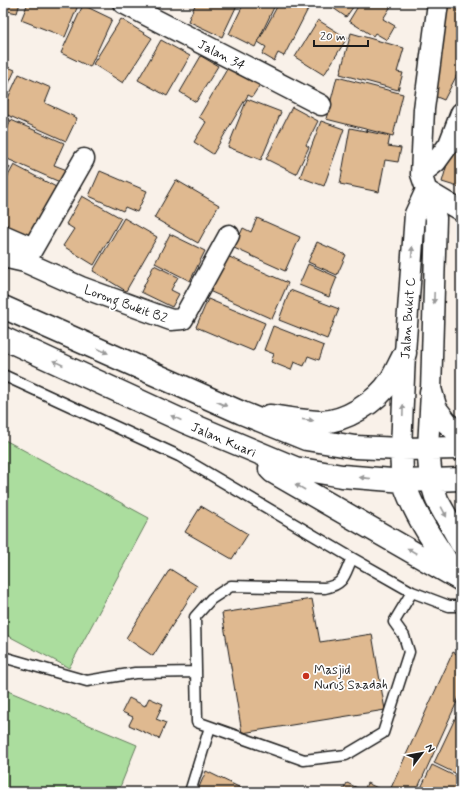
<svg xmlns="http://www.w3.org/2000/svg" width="464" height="795" font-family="Mynerve,sans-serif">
<rect width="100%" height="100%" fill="#f9f1e9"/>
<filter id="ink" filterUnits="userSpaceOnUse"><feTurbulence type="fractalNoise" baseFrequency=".025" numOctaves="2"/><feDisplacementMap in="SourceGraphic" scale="8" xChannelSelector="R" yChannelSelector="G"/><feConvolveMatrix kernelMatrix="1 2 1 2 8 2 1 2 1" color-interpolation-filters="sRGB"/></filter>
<g filter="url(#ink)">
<path fill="#abdd9e" stroke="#647c5d" d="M3 439 149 518 69 668 3 633Z
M3 689 137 745 118 792H3Z"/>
<path fill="#dfb990" stroke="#1c1c1c" d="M3 3H20L17 13 3 10Z
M28 3H79L65 37 21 20Z
M196 3H238L222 37 188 21Z
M244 3H276L255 47 229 34Z
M279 3H302L309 7 284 56 278 53 274 61 262 54 266 47 258 42Z
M326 3H356L346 17Z
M360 3H393L383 19 395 26 387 40 375 33 373 36 349 21Z
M446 3 461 9V67L444 100 432 95Z
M83 5 112 19 90 67 61 53Z
M121 19 152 38 123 83 93 64Z
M318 20 347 38 324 75 295 57Z
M351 33 404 48 397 72 403 73 398 90 340 74Z
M161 40 190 56 167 96 138 80Z
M201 56 218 66 196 102 180 92Z
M230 64 261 83 252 97 248 95 213 154 194 142 206 122 199 117Z
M3 65 15 70 3 96Z
M19 74 51 88 45 103 77 118 66 141 3 113V109Z
M337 77 403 94 393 136 326 119Z
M247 99 281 112 261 160 228 147Z
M292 107 318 121 306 145 309 147 296 174 266 159Z
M3 116 10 119 3 135Z
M11 120 64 143 54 165 67 170 62 183 3 157V139Z
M321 121 344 129 324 186 300 177Z
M350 128 390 136 388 146 401 148 398 162 385 160 379 192 340 184Z
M452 147 461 150V175L458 187 442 182Z
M3 163 10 167 3 181Z
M14 165 58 188 31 238 3 223V185Z
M100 171 147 191 137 212 125 207 123 211 89 196Z
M176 180 219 205 198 243 154 218Z
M82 196 121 218 94 265 63 246 74 229 66 224Z
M124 218 157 237 126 291 93 271Z
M257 218 300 237 285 271 234 248 243 228 251 232Z
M170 234 205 251 190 281 155 263Z
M317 242 346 255 337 275 308 262Z
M225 255 288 283 272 319 209 291Z
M308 264 337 277 329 297 299 285Z
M154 265 178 277 171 290 179 294 172 307 141 292Z
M290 290 339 309 327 339 279 320Z
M208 299 265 323 253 351 196 327Z
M273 326 324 346 319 360 308 356 304 366 294 362 291 370 271 362 274 354 264 350Z
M201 506 248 534 232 559 185 532Z
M170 569 197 586 153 656 126 638Z
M312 599 320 642 372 634 385 710 242 733 222 613Z
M453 652 461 656V693L416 792H395L390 790Z
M129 698 145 706 149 698 163 704 156 719 166 723 159 739 129 725 133 717 122 712Z
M461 706V776L434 763Z
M432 765 461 779V792H419Z
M206 771 249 792H197Z
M347 783 364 791 367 783 386 792H342Z"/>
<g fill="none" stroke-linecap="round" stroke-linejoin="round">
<g stroke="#1c1c1c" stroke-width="13">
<path id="lane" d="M3 375 179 456 352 558 412 592 449 606H461
M352 558C344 575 345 584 325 588L231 586 211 599 195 617 197 722 304 760 346 755 383 733 409 652 404 636 394 622 412 592
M3 657 87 681 135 673 196 672
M190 792 210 727"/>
</g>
<g stroke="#1c1c1c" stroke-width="23">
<path id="street" d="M123 3 321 105
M421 174 436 162 449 144 461 113
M426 190 461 211
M3 235 33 248
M3 257 25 262 81 287 171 320 183 319 229 235
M25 262 84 159
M428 448 431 392 436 218 421 174 424 109 438 3
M401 449 405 353 415 214 426 190"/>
</g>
<g stroke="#1c1c1c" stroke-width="25">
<path id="secondary" d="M3 307 242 413 306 439 355 447 401 449 461 448
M3 338 183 421 295 468 342 476 404 481 461 479
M431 392 436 409 446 422 461 435
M269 416C285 418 302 421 318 422 344 423 377 402 391 380 396 372 400 362 405 353
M428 448 431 480 437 500 461 543
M401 449C402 460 401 473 404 483 414 514 436 546 454 572
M270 469 273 472 461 580"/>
</g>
<use href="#lane" stroke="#fff" stroke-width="10"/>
<use href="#street" stroke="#fff" stroke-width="20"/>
<use href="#secondary" stroke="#fff" stroke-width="22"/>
</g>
<defs><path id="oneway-solid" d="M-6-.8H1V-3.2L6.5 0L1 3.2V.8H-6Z"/></defs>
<g fill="#999">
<use href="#oneway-solid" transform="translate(412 252) rotate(-86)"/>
<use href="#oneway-solid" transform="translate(434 298) rotate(92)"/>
<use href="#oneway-solid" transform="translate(103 351) rotate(24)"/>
<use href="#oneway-solid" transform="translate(58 363) rotate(-155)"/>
<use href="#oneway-solid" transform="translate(222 404) rotate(24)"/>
<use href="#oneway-solid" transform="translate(403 410) rotate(-88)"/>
<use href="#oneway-solid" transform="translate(176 418) rotate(-155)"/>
<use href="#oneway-solid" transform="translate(308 420) rotate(6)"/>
<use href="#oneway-solid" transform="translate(365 478) rotate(-174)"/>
<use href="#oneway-solid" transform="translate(300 487) rotate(-150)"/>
<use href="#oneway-solid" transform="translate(444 512) rotate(62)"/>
<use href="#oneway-solid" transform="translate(412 551) rotate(-150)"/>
</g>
</g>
<circle fill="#c8321e" stroke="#fff" stroke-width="1.5" cx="306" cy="676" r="4"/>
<g text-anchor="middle" stroke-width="3.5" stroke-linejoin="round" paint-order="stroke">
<g font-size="13" fill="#1c1c1c" stroke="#fff">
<text transform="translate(222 54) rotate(27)" y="5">Jalan 34</text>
<text transform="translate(126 303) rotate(20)" y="5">Lorong Bukit B2</text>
<text transform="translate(407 318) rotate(-86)" y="5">Jalan Bukit C</text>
<text transform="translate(224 439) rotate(23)" y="5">Jalan Kuari</text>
</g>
<g font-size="13" fill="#1c1c1c" stroke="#fff" text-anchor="start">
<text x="314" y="674">Masjid<tspan x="314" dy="15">Nurus Saadah</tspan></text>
</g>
</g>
<rect width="464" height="795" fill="none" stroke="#fff" stroke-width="16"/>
<rect x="8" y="8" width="448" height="779" fill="none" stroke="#1c1c1c" stroke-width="1.5" filter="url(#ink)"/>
<g transform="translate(422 753) rotate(58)" stroke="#ffffff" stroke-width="3" paint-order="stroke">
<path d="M0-3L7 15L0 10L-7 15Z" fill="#1c1c1c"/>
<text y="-6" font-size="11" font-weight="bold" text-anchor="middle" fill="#1c1c1c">N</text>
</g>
<path d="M314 40v6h54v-6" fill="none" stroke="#1c1c1c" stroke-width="2"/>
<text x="320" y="40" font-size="12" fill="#1c1c1c" stroke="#ffffff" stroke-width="3" paint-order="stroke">20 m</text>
</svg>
